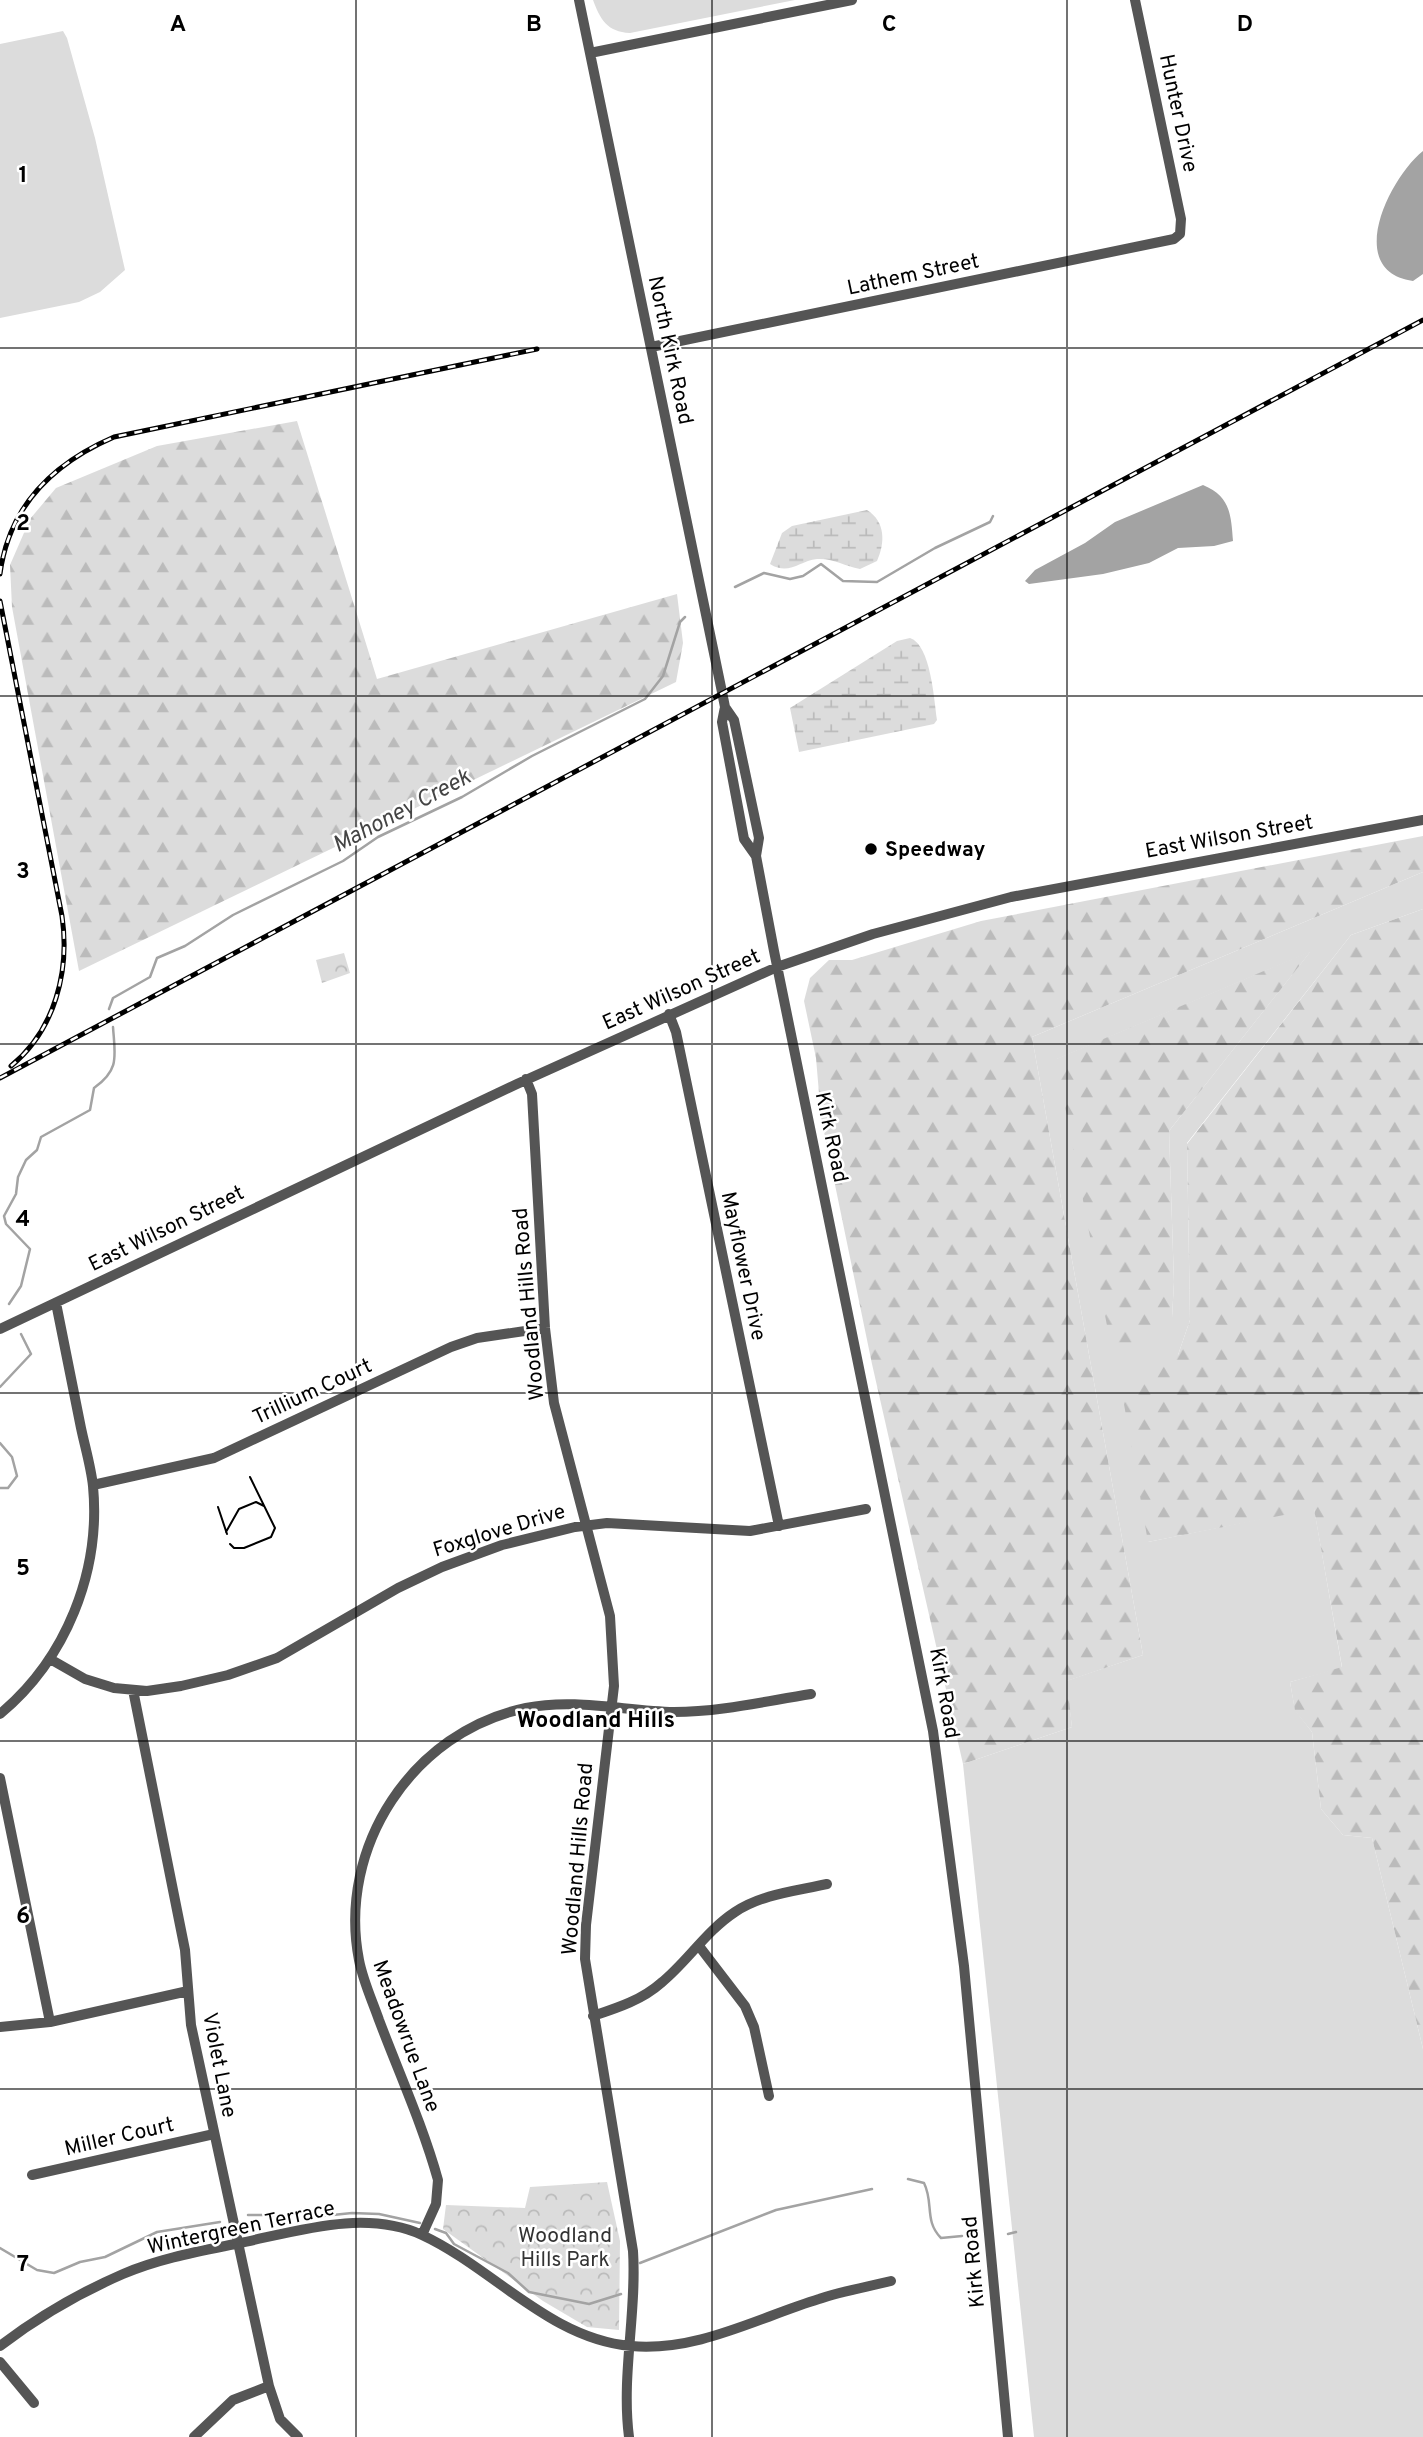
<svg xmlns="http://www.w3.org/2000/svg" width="1423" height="2437" font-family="Overpass,sans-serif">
<defs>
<pattern id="forest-firs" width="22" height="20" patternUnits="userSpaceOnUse" patternTransform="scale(1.75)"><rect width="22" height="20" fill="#dcdcdc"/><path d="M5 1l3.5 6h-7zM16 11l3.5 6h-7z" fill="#bbb"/></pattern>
<pattern id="wetland-marsh" width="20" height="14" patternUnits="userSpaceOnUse" patternTransform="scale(1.75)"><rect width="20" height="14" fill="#dcdcdc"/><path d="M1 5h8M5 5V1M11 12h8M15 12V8" fill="none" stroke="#bbb"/></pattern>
<pattern id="park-crowns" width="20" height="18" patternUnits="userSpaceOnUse" patternTransform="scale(1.75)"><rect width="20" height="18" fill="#dcdcdc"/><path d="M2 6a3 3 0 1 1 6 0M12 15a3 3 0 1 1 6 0" fill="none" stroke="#bbb"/></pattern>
</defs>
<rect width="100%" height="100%" fill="#fff"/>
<path fill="#dcdcdc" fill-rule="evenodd" d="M593 0H795L630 33C607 32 600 19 593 0Z
M63 31 67 38 95 138 125 270 100 292 79 302 0 318V44Z
M1423 872V909L1351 935 1187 1143 1190 1320 1178 1355 1148 1542 1314 1508 1342 1668 1290 1682 1295 1710 1312 1732 1321 1809 1343 1835 1372 1838 1423 2049V2437H1034L963 1764 1072 1727 1066 1681 1143 1655 1032 1037ZM1310 952 1169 1131 1174 1282 1172 1318 1057 1059Z"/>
<path fill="url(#forest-firs)" d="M297 421 377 679 677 594 683 643 676 682 79 971 12 607 10 565 30 519 56 488 157 446Z
M1423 836V872L1032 1037 1143 1655 1067 1681 1072 1727 963 1764 872 1364 821 1117 816 1058 804 1001 810 978 829 960H852L981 921Z
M1423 909V2049L1372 1838 1343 1835 1321 1809 1312 1732 1295 1711 1290 1682 1342 1667 1314 1509 1148 1542 1121 1387 1178 1355 1190 1320 1187 1144 1351 935Z
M1311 951 1169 1131 1174 1282 1172 1318 1157 1337 1113 1357 1056 1059Z"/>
<path fill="url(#wetland-marsh)" d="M867 510C886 522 885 543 877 561L860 569C844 566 834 558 817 559 799 561 789 576 770 564L782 533 792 526Z
M910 638C931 645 934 700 937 720L934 724 799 752 790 708 897 641Z"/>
<path fill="url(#park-crowns)" d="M344 953 350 973 322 983 316 960Z
M607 2182 620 2241 619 2330 587 2327 543 2301 443 2229 446 2205 525 2208 530 2187Z"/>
<path fill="#a3a3a3" d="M1423 151V274L1413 281C1343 271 1390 177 1423 151Z
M1203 485C1230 496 1231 514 1233 541L1214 546 1178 548 1149 563 1103 574 1029 584 1025 581 1035 570 1085 543 1115 522Z"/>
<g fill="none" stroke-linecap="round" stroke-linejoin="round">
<path stroke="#a3a3a3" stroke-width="2.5" d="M735 587 764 573 790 579 803 576 821 564 843 581 877 582 935 548 990 522 993 516
M109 1009 113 998 150 977 157 958 185 946 233 915 343 861 378 837 462 797 532 756 645 699 663 676 680 622 685 617
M9 1304 21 1286 30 1249 6 1224 4 1216 16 1194 18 1177 26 1160 37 1150 41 1137 90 1110 94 1088C120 1070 115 1056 113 1027
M0 1387 31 1354 21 1334
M0 1443 12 1457 17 1476 8 1488H0
M908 2179 924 2183C934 2203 924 2221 941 2238L962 2236
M248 2215H284L301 2210 323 2216 352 2213 379 2214 420 2223
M435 2229 446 2233 454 2244 508 2273 529 2292 589 2304 621 2294
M1008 2234 1016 2232
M0 2248 37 2270 54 2273 80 2262 105 2257 157 2232 220 2222
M640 2263 776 2210 872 2189"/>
<path stroke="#555" stroke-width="10" d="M579 0 722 692 725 707 734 720 759 838 756 856 774 951 933 1731 964 1966 1008 2437
M590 53 852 0
M651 347 1174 239 1180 234 1181 219 1135 0
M725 707 722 722 744 839 756 856
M669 1014 676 1032 779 1526
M526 1079 532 1094 545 1328 554 1403 610 1616 614 1686 586 1925 585 1959 633 2251C637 2313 621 2375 629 2437
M0 1329 517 1084 777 967 873 934 1011 897 1423 820
M93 1485 214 1458 451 1347 477 1338 545 1328
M50 1659 85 1679 114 1688 147 1691 181 1686 228 1675 277 1658 398 1588 442 1567 502 1545 575 1527 607 1523 750 1531 866 1509
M133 1690 185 1950 191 2025 269 2386 280 2419 298 2437
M0 1714C66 1659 101 1572 93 1486 91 1467 85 1447 81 1428 73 1386 64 1345 56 1303
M0 1778 50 2022
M699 1946 745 2006 754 2027 769 2096
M593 2016C617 2008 642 2000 661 1983 687 1962 706 1931 735 1912 762 1894 796 1891 827 1884
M0 2027 50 2022 188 1991
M32 2175 214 2134
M422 2235 436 2204 438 2180C423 2126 399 2073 379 2020 372 2000 363 1981 359 1960 337 1847 413 1731 526 1708 575 1698 625 1711 674 1712 720 1712 766 1701 811 1694
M0 2346C38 2317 79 2293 123 2274 160 2258 201 2251 240 2243 298 2231 365 2209 422 2235 493 2268 550 2339 631 2346 697 2352 757 2318 819 2299 842 2291 867 2287 891 2281
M0 2362 34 2403
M194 2437 233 2400 269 2386"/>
<path stroke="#000" stroke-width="2" d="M218 1507 227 1534
M226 1532 239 1509 256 1502 264 1506
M230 1544 234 1548H244L271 1537 275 1528 250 1477"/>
<g stroke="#000" stroke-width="5">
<path id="rail" d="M0 574C9 505 54 463 114 437L537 349
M0 601 62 916C70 971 55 1030 11 1066
M0 1078 1423 320"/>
</g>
<use href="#rail" stroke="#fff" stroke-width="2.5" stroke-dasharray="8" stroke-linecap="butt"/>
</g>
<path fill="none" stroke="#000" stroke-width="2" stroke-opacity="0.55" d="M356 0V2437M712 0V2437M1067 0V2437M0 348H1423M0 696H1423M0 1044H1423M0 1393H1423M0 1741H1423M0 2089H1423"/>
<circle fill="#000" stroke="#fff" stroke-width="2.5" cx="871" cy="849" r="7"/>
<g text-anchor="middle" stroke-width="5" stroke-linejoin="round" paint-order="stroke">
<g font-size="21" fill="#000" stroke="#fff">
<text transform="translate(1179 113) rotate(78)" y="7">Hunter Drive</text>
<text transform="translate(913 274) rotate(-12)" y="7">Lathem Street</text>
<text transform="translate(671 350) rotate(78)" y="7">North Kirk Road</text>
<text transform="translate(1229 836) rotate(-10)" y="7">East Wilson Street</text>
<text transform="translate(681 989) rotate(-24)" y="7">East Wilson Street</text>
<text transform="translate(832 1137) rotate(78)" y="7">Kirk Road</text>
<text transform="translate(166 1228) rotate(-26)" y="7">East Wilson Street</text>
<text transform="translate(744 1266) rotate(78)" y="7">Mayflower Drive</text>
<text transform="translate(528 1304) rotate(-95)" y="7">Woodland Hills Road</text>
<text transform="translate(312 1391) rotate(-25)" y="7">Trillium Court</text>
<text transform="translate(499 1530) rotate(-17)" y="7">Foxglove Drive</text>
<text transform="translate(945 1693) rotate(80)" y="7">Kirk Road</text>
<text transform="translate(577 1859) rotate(-85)" y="7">Woodland Hills Road</text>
<text transform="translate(407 2036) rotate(70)" y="7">Meadowrue Lane</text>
<text transform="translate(220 2065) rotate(79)" y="7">Violet Lane</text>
<text transform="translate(119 2136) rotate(-13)" y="7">Miller Court</text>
<text transform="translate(241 2227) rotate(-12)" y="7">Wintergreen Terrace</text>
<text transform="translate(973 2262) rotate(-95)" y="7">Kirk Road</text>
</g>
<g font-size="21" font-weight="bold" fill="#000" stroke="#fff" text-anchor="start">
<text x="885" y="856">Speedway</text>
</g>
<g font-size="21" fill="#333" stroke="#fff">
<text x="565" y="2242">Woodland<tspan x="565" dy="24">Hills Park</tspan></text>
</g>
<g font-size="23" font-style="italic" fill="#444" stroke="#fff">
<text transform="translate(401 810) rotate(-28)" y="8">Mahoney Creek</text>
</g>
<g font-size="23" font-weight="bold" fill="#000" stroke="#fff">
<text x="596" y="1727">Woodland Hills</text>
</g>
</g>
<g font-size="23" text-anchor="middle" font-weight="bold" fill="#000" stroke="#fff" stroke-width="5" stroke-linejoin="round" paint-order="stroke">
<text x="178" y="31">A</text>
<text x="534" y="31">B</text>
<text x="889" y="31">C</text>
<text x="1245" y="31">D</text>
<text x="23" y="182">1</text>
<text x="23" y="530">2</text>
<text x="23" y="878">3</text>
<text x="23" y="1226">4</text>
<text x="23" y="1575">5</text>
<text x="23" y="1923">6</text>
<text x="23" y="2271">7</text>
</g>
</svg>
